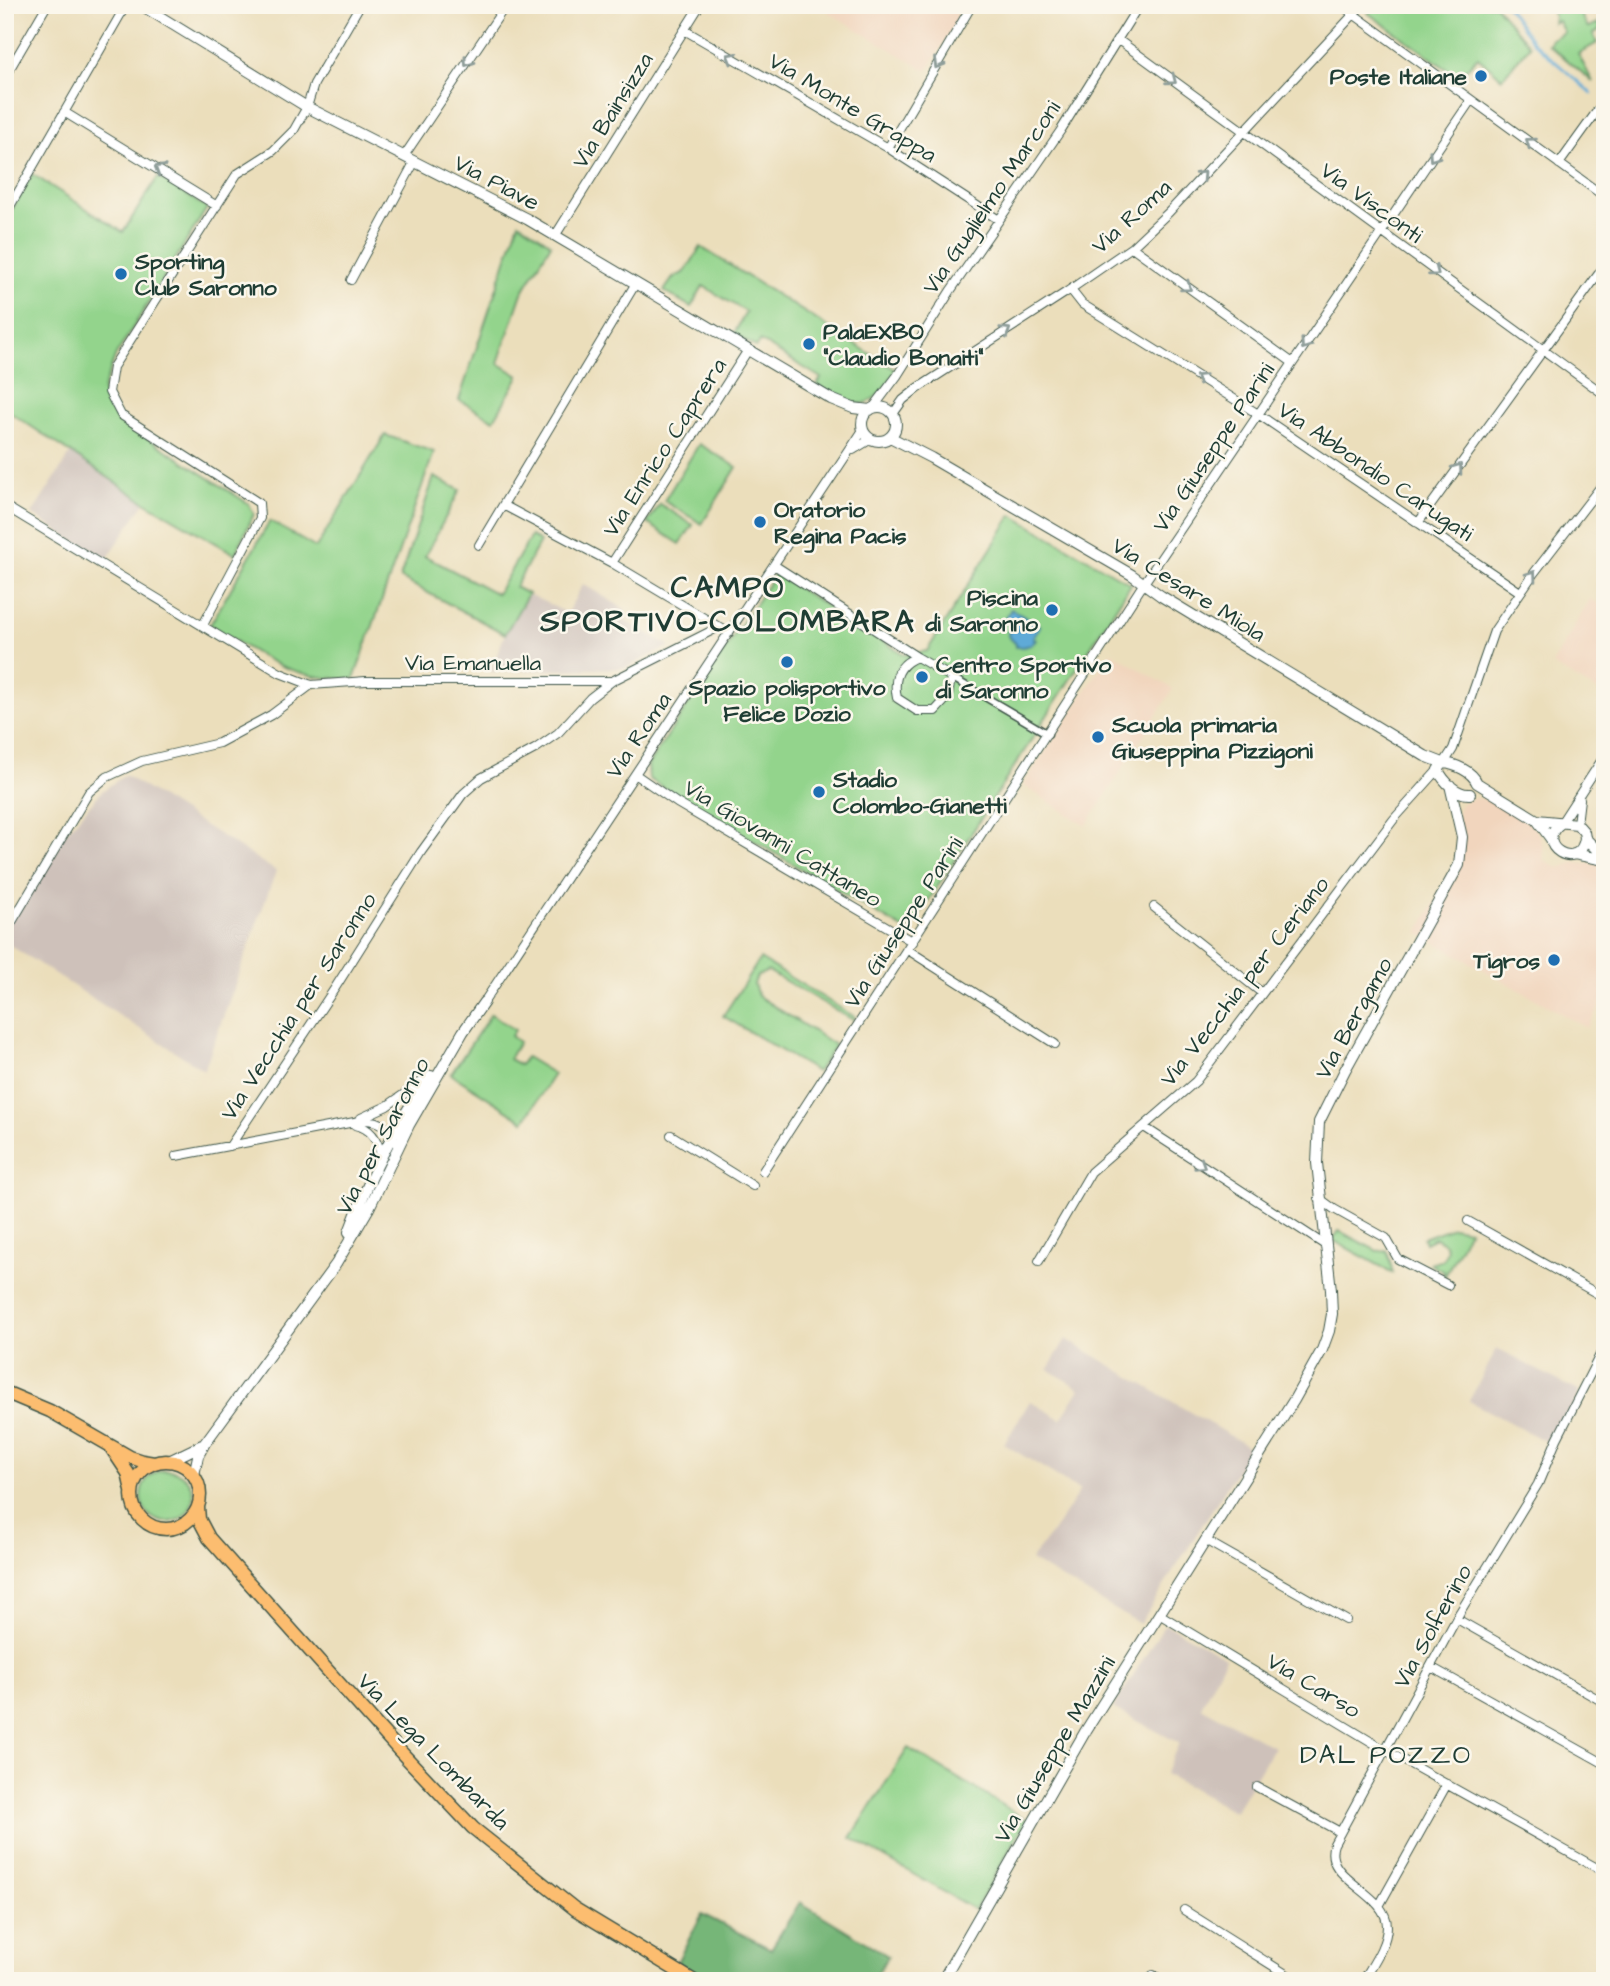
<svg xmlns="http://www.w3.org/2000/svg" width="1610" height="1986" font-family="'Architects Daughter',sans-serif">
<rect width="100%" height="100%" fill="#fbf7ec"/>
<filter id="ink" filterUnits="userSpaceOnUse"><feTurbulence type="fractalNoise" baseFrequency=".0143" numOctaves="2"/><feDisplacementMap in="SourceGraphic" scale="14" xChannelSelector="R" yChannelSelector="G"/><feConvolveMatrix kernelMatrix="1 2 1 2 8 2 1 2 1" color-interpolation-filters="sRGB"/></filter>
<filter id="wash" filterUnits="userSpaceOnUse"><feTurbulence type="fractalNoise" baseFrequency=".00686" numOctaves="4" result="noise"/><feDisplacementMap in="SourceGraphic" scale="28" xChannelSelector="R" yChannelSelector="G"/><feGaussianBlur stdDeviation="1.57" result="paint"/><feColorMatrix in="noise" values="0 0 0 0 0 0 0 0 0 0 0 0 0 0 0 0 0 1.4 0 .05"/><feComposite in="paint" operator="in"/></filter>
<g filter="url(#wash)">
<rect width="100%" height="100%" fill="#ebdebb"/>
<path fill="#f1d5bd" d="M832 5H943L960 16 927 71 828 12Z
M1590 599 1605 607V695L1552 665Z
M1111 652 1173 689 1086 826 1023 785Z
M1474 798 1491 800 1529 822 1539 834 1543 846 1544 860 1559 868 1575 862 1594 864 1605 846V997L1587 1028 1418 933 1452 871 1458 849V811L1462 803Z"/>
<path fill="#cec1ba" d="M71 453 145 502 105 562 32 514Z
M583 584 626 610 622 619 670 646 625 668 490 672 505 634 528 594 567 613Z
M125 775 276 871 204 1070 5 942V928L48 853 102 791Z
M1066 1339 1251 1448 1140 1624 1030 1560 1052 1533 1080 1490 1004 1444 1030 1401 1061 1419 1080 1389 1048 1369Z
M1497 1349 1580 1392 1557 1439 1547 1442 1469 1401Z
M1165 1624 1226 1657 1201 1707 1274 1747 1235 1812 1165 1774 1179 1743 1113 1708Z"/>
<path fill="#93d48c" stroke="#598860" stroke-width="2" d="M1375 5H1495L1530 46 1502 78 1478 57 1458 77 1368 13Z
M1561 5H1576L1588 28 1598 23 1601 29 1593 34 1597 43 1578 54 1593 82 1548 44 1551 42 1550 40 1564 32 1558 21 1553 23 1554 16 1551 11Z
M32 174 123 232 158 177 207 208 116 355 103 389 105 403 117 418 249 504 254 514 235 554 145 502 5 409V222Z
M519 222 551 244 522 293 498 363 519 376 494 420 459 400Z
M701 247 896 370C869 415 858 410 817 385L821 378 760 341 756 347 734 334 746 312 703 286 691 307 664 291 673 278 685 272Z
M385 435 434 452 354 679C292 681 260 656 210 625L270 521 316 548Z
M699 444 737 467 702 524 664 501Z
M434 477 460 490 425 556 497 594 531 536 540 542 515 587 528 594 505 634 400 578Z
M660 504 693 525 680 544 647 523Z
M1012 515 1131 584 911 928 903 929 649 779 648 765 775 574 905 655 927 651Z
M760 959 855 1017 853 1020 768 971 757 976 754 984 758 996 835 1045 817 1072 723 1016Z
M491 1014 515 1030 511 1036 519 1042 509 1059 520 1065 526 1057 554 1074 524 1121 451 1074Z
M1453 1227 1469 1230 1444 1278 1442 1277 1444 1272 1430 1264 1443 1260 1447 1250 1445 1244 1435 1238 1425 1243 1423 1238Z
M1339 1231 1377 1251 1387 1250 1393 1273 1332 1240Z
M141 1496a26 26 0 1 1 52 0a26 26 0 1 1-52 0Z
M908 1748 1027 1820 975 1910 851 1838Z"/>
<path fill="#76b678" stroke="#4a7a56" stroke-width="2" d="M800 1902 888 1956 871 1981H709L677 1962 702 1914 771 1949Z"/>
<path fill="#5eaad7" stroke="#3e7486" stroke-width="2" d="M1011 609 1040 626 1033 638 1036 640C1031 647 1024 647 1016 647V644L1008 636 1009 626 1019 631 1004 621Z"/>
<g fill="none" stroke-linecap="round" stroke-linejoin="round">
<path stroke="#5eaad7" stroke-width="2.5" d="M1506 5 1533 42 1592 94"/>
</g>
</g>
<g filter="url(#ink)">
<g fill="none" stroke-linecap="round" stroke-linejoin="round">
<g stroke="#3e5548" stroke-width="9">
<path id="pedestrian" d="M1353 15 1363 5
M951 677 1048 734"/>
</g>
<g stroke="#3e5548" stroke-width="10">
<path id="minor" d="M1341 5 1605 197
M686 31 888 148 999 220
M1117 39 1605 395
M5 77 47 5
M64 112 217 206
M888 148 972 5
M404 156 506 5
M1559 164 1605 100
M5 215 126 5
M555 236 700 5
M1132 247 1293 363
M351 280 415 161
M1071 290 1082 304 1258 414 1520 592
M873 408 897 376 951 290 1061 130 1139 5
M893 414 903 400 918 388 1065 293 1132 247 1169 212 1353 15
M853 450 871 439
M503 505 612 563 719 627
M5 506 280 673 311 685 366 681H612
M1418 523 1605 265
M479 545 636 283
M612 563 748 350
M774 565 917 657
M203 625 260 518 259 503 121 415 109 392 113 367 237 174 273 151 294 130 307 107 314 84 360 5
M917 657 951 677 948 697 935 711H917L897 698C893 679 898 664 917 657Z
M1444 763 1453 749 1494 631 1534 573 1605 481
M635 774 677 803 913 942
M1561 823 1605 755
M1577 824 1580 799
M1154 907 1262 993
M6 932 89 792 107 777 142 761 219 743 271 715 311 685
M908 950 1055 1044
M484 1002 863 430
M361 1118 387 1106 427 1078
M355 1125C372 1128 379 1142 381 1158
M1144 1127 1325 1245
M671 1135 753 1186
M230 1146 335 988 421 852 463 794 481 778 535 749 558 733 590 698 612 681 719 627 729 633
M176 1156 365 1120C381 1121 388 1127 394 1141
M763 1171 1144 583 1471 100
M1319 1198 1334 1209 1386 1238 1398 1259 1448 1285
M1468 1221 1605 1298
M1039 1261 1091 1172 1196 1081 1394 819 1438 770
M1205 1540 1346 1620
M1159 1614 1385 1750 1597 1868
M1457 1619 1605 1703
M1431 1667 1605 1764
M1257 1787 1340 1832
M1379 1906 1447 1784
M1184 1910 1297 1981
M1153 1975 1164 1981
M1363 1981C1372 1965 1387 1945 1387 1926 1387 1892 1321 1879 1334 1844L1460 1612 1538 1484 1557 1439 1605 1345"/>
</g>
<g stroke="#3e5548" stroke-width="12">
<path id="tertiary" d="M141 5 307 107 527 219 831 399 853 408 870 410
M862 424a17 17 0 1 1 34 0a17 17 0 1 1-34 0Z
M890 437 931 458 1132 575 1161 596 1425 756 1443 763
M1470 794C1457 795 1444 782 1438 770L1443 763C1455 764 1472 771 1477 783L1537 820 1551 839
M1537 820 1577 824 1584 832 1585 838 1605 858
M1561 823C1531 845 1580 874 1585 838
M1574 854 1605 860
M349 1232C369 1178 396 1122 431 1076
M169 1461 202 1445
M194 1475 198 1456 205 1443 336 1264 369 1208 409 1125 463 1032 484 1002
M942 1981 1085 1732 1294 1400 1322 1350 1329 1331 1332 1314 1331 1290 1317 1163 1319 1122 1345 1070 1459 865 1462 837 1450 785"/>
</g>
<g stroke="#3e5548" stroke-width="15">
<path id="primary" d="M5 1392 50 1411 130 1457 142 1461 154 1463
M112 1449 128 1473 132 1491
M132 1495a34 34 0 1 1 68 0a34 34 0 1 1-68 0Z
M198 1507 199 1519 209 1538 398 1749 473 1828 575 1909 694 1981"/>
</g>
<use href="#pedestrian" stroke="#fff" stroke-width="6"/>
<use href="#minor" stroke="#fff" stroke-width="8"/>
<use href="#tertiary" stroke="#fff" stroke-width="10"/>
<use href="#primary" stroke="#fcbd6f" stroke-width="12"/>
</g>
<defs><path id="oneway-chevron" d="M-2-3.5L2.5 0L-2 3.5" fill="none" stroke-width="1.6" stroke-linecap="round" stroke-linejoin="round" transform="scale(1.75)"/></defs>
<g stroke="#8f9e9a">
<use href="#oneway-chevron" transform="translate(731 57) rotate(-150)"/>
<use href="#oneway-chevron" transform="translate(468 62) rotate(124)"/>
<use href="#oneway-chevron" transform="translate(938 64) rotate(121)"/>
<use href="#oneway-chevron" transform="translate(1172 80) rotate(37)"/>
<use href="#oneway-chevron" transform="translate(1530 142) rotate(-144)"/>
<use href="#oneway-chevron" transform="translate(1433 157) rotate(124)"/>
<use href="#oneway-chevron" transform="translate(159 169) rotate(-148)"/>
<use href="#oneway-chevron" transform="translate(1202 175) rotate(-47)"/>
<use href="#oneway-chevron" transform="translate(1435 272) rotate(37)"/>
<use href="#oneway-chevron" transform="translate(1187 287) rotate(36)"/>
<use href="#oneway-chevron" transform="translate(1006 331) rotate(-32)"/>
<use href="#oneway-chevron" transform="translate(1305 345) rotate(124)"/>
<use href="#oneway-chevron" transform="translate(1200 378) rotate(-148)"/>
<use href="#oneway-chevron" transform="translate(1458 468) rotate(-54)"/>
<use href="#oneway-chevron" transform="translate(1532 575) rotate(-54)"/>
<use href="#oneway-chevron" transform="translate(1201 1165) rotate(33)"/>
</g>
</g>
<g fill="#1f6fb2" stroke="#fbf7ec" stroke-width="2.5">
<circle cx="1481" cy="76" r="7"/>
<circle cx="121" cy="274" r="7"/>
<circle cx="809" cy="344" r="7"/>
<circle cx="760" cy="522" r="7"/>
<circle cx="1052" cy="610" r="7"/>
<circle cx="787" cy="662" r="7"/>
<circle cx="922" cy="677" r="7"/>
<circle cx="1098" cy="737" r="7"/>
<circle cx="819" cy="792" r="7"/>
<circle cx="1554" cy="960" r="7"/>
</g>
<g text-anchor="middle" stroke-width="5" stroke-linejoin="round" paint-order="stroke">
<g font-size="23" font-weight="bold" fill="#1f3d34" stroke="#fbf7ec" text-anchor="start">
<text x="1467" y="84" text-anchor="end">Poste Italiane</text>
<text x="135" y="269">Sporting<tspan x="135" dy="26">Club Saronno</tspan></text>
<text x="823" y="339">PalaEXBO<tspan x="823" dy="26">"Claudio Bonaiti"</tspan></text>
<text x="774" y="517">Oratorio<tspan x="774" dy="26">Regina Pacis</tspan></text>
<text x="1038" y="605" text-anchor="end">Piscina<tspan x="1038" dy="26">di Saronno</tspan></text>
<text x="936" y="672">Centro Sportivo<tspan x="936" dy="26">di Saronno</tspan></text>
<text x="787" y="695" text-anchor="middle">Spazio polisportivo<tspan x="787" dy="26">Felice Dozio</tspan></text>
<text x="1112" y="732">Scuola primaria<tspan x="1112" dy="26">Giuseppina Pizzigoni</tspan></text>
<text x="833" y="787">Stadio<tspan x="833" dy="26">Colombo-Gianetti</tspan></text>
<text x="1540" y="968" text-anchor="end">Tigros</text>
</g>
<g font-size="23" fill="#1f3d34" stroke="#fbf7ec">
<text transform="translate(853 107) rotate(31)" y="8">Via Monte Grappa</text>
<text transform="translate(612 110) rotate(-58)" y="8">Via Bainsizza</text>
<text transform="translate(497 182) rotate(28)" y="8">Via Piave</text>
<text transform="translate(991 197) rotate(-56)" y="8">Via Guglielmo Marconi</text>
<text transform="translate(1372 202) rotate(36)" y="8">Via Visconti</text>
<text transform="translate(1131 216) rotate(-42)" y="8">Via Roma</text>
<text transform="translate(664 447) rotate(-57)" y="8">Via Enrico Caprera</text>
<text transform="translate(1213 447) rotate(-56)" y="8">Via Giuseppe Parini</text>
<text transform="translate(1376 471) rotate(34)" y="8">Via Abbondio Carugati</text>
<text transform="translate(1189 589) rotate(32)" y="8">Via Cesare Miola</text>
<text x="473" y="670">Via Emanuella</text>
<text transform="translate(638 735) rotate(-56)" y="8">Via Roma</text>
<text transform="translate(783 843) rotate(31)" y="8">Via Giovanni Cattaneo</text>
<text transform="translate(903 922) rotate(-57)" y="8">Via Giuseppe Parini</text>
<text transform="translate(1244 981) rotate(-52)" y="8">Via Vecchia per Ceriano</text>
<text transform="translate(298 1006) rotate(-57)" y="8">Via Vecchia per Saronno</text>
<text transform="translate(1353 1018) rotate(-61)" y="8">Via Bergamo</text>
<text transform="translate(382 1136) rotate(-62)" y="8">Via per Saronno</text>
<text transform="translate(1432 1626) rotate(-61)" y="8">Via Solferino</text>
<text transform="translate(1314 1685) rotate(31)" y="8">Via Carso</text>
<text transform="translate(1054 1749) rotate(-59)" y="8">Via Giuseppe Mazzini</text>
<text transform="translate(434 1751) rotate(46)" y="8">Via Lega Lombarda</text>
</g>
<g font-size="26" letter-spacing="2" fill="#1f3d34" stroke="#fbf7ec">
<text x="1386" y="1763">DAL POZZO</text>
</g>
<g font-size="30" font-weight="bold" letter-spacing="2" fill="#1f3d34" stroke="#fbf7ec">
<text x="728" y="597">CAMPO<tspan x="728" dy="34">SPORTIVO-COLOMBARA</tspan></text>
</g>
</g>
<rect width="1610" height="1986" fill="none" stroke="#fbf7ec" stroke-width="28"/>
</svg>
